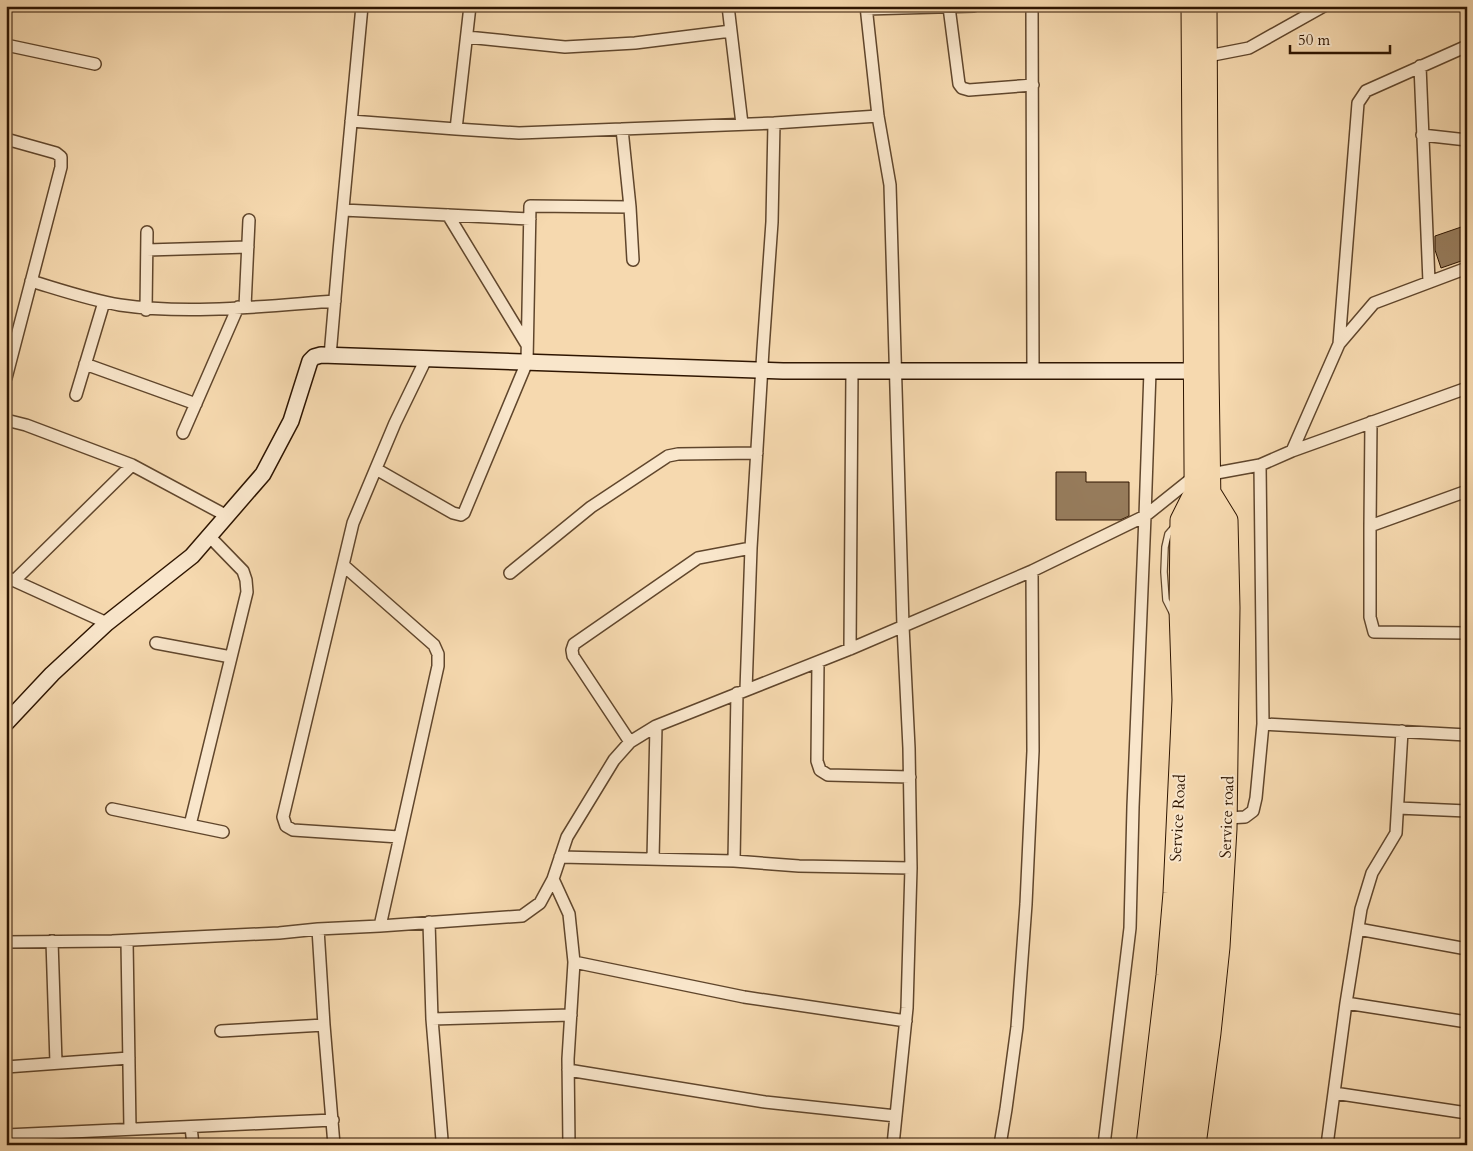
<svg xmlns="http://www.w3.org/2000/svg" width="1473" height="1151" font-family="Cardo,serif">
<rect width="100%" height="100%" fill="#f6d9af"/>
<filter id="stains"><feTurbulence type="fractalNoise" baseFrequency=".004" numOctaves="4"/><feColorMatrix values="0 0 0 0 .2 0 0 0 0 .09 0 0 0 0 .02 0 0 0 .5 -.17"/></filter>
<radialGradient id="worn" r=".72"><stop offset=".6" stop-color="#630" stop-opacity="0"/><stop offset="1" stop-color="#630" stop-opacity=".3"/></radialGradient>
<path fill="#967b5b" stroke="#2e1501" d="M1467 225V259L1441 268 1435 250V236Z
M1056 472H1086V482H1129V516L1120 520H1056Z"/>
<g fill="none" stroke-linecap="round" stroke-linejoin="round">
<g stroke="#60462c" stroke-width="8">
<path id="service" d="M1173 614 1166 600 1164 572 1165 547 1168 534 1175 526"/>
</g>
<g stroke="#60462c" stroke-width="14">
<path id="minor" d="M728 6 742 124
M866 6 878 116 890 185 903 626 909 748 911 868 907 1008 893 1145
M1032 6 1033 371
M949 7 959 84 962 88 969 90 1033 85
M866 9 974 6
M467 37 565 47 635 43 731 31
M6 45 95 64
M1208 56 1249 48 1324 6
M1420 66 1429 282
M351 121 456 129 519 133 774 123 878 116
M456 129 470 6
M622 129 630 207 633 260
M1422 135 1467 140
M6 139 56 153 61 157V167L6 378
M343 210 530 219
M448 215 527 345
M147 250 248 247
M31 281C61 290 90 300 120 305 189 315 265 306 335 301
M245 307 249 220
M146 310 147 232
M1339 344 1374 303 1467 268
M330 356 339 251 362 6
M85 364 196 404
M76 395 104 302
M6 420 26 425 132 465 227 516
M183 433 238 307
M1292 451 1339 344 1358 103 1366 91 1467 46
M376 469 453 513 461 515 464 513 527 362 530 206 630 207
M1467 491 1370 526V617L1374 632 1467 633
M1370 526 1371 422
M343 565 434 645 438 654V666L380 926
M510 573 591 507 668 456 678 454 757 453
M6 577 107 623
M14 581 132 465
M156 643 231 657
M850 649 852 371
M818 662 817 761 820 770 828 775 910 777
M746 690 751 548 763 349 772 222 774 123
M1263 724 1467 735
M630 742 573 656 572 650 574 644 698 558 751 548
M1398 808 1467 811
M112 809 223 832
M1227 818 1245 817 1253 811 1256 798 1263 724 1260 465
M190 825 247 592 246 580 243 571 209 536
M399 837 293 830 286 826 283 817 353 523 395 423 426 359
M560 857 734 861 799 866 911 868
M653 859 656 726
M734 861 737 693
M553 879 569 914 574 962 568 1059 569 1145
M429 922 432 1019 442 1140 444 1145
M318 929 324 1025 334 1145
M1358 929 1467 949
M52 941 56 1063
M127 941 130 1129
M6 942 112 941 279 933 318 929 380 926 522 916 540 903 553 879 567 837 614 760 630 742 656 726 850 649 1032 571 1145 516 1195 476 1211 474 1260 465 1292 451 1467 388
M574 962 744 997 906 1021
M1346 1003 1467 1022
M432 1019 571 1015
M221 1031 324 1025
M6 1067 129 1058
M568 1070 765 1102 896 1116
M1334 1093 1467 1113
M191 1127 193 1145
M6 1135 333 1120
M1000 1145 1006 1109 1017 1027 1026 904 1033 751 1032 571
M1104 1145 1130 928 1133 807 1145 516 1150 371
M1327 1145 1346 1003 1361 909 1372 873 1396 833 1402 731"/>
</g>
<g stroke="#2e1501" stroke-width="18">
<path id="secondary" d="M6 723 52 674 107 623 192 556 263 474 291 421 310 361 314 357 321 355 783 371H1193"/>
</g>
<g stroke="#2e1501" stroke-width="21">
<path id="trunk" d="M1146 1145 1166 975 1173 893 1182 700 1179 610 1180 520 1192 496
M1162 1145C1180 1021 1192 897 1196 771L1191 6
M1178 1145 1196 1007 1206 901 1209 812 1213 636 1209 371 1207 6
M1196 1145 1211 1033 1220 947 1227 829 1230 608 1228 520 1212 494"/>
</g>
<use href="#service" stroke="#f9e6cb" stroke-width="5.5"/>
<use href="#minor" stroke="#f9e6cb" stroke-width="11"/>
<use href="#secondary" stroke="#f9e6cb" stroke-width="15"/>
<use href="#trunk" stroke="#f6d9af" stroke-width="19"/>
</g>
<g text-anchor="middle" stroke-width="4" stroke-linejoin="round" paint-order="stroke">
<g font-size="16" fill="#2e1501" stroke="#f9e6cb">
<text transform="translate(1226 817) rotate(-88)" y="6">Service road</text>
<text transform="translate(1177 818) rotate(-87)" y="6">Service Road</text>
</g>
</g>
<rect width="1473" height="1151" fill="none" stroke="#f6d9af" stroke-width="25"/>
<rect x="8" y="8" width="1458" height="1136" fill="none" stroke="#2e1501" stroke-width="2.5"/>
<rect x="12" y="12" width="1448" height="1126" fill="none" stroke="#2e1501"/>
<path d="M1290 45v8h100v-8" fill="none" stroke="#2e1501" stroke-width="2.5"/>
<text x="1298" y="45" font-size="15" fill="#2e1501" stroke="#f9e6cb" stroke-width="4" paint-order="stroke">50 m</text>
<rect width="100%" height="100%" filter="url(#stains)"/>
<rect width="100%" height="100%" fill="url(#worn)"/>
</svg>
